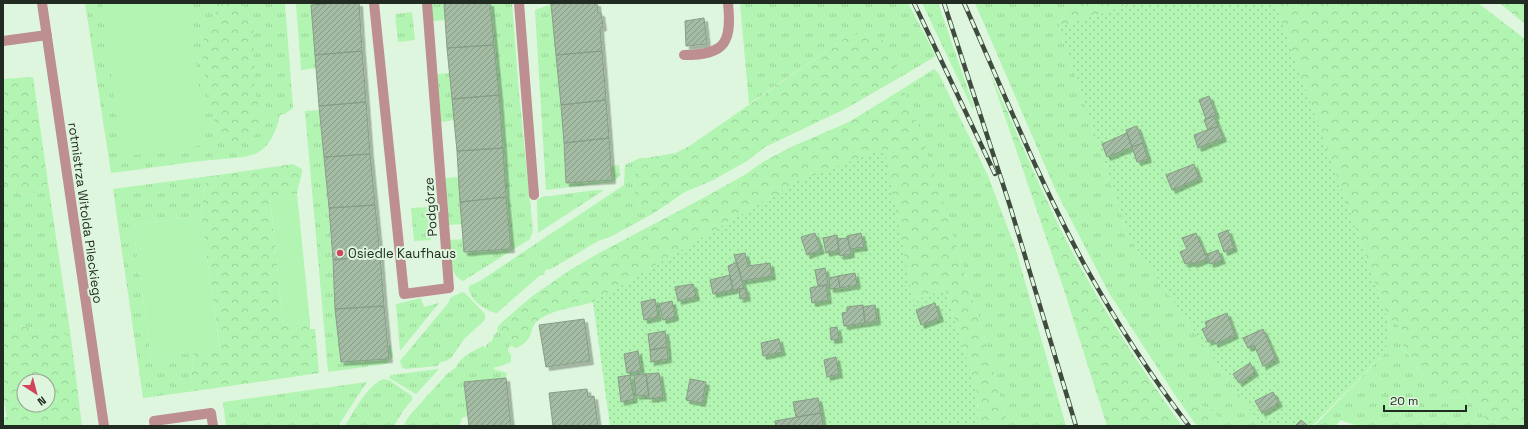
<svg xmlns="http://www.w3.org/2000/svg" width="1528" height="429" font-family="'Space Grotesk',sans-serif">
<defs>
<pattern id="grass-tufts" width="24" height="20" patternUnits="userSpaceOnUse"><rect width="24" height="20" fill="#b2f4b1"/><path d="M3 7l-1-3M5 7V3M7 7l1-3M15 17l-1-3M17 17v-4M19 17l1-3" fill="none" stroke="#99d198"/></pattern>
<pattern id="forest-crowns" width="20" height="18" patternUnits="userSpaceOnUse"><rect width="20" height="18" fill="#b2f4b1"/><path d="M2 6a3 3 0 1 1 6 0M12 15a3 3 0 1 1 6 0" fill="none" stroke="#99d198"/></pattern>
<pattern id="garden-dots" width="8" height="8" patternUnits="userSpaceOnUse"><rect width="8" height="8" fill="#b2f4b1"/><path d="M2 2h.1M6 6h.1" fill="none" stroke="#99d198" stroke-width="1.8" stroke-linecap="round"/></pattern>
<pattern id="building-hatch" width="6" height="6" patternUnits="userSpaceOnUse"><rect width="6" height="6" fill="#a5bca4"/><path d="M-1 1l2-2M0 6l6-6M5 7l2-2" fill="none" stroke="#869985"/></pattern>
<filter id="shadow"><feDropShadow dx="3.5" dy="3.5" stdDeviation="0" flood-color="#0004"/></filter>
</defs>
<rect width="100%" height="100%" fill="#def6dd"/>
<path fill="url(#grass-tufts)" d="M85 3H285L293 108 285 114 280 115C277 128 271 146 257 153 244 159 226 158 212 160 178 163 145 169 111 173Z
M296 3H311L316 68 301 70Z
M430 3H444L445 20 434 21 432 19Z
M490 3H512L519 93 533 231 530 239 463 281C449 275 450 256 448 243L450 240 463 239 464 252 511 249Z
M740 3H908L936 56 897 79V67L844 39 749 104Z
M922 3H938L974 107 972 108Z
M975 3H1071L1066 6 1059 27 1129 238 1261 426H1225L1212 409 1177 398 1109 293 1056 191Z
M551 4 561 105 566 183 612 180 611 166 619 165 620 175 616 180 612 182 546 190 535 10Z
M412 12 415 40 398 42 395 14Z
M934 69 939 74 988 176 1016 250 1066 426H1008L984 335 920 130 906 99 905 93 901 90Z
M449 73 454 120 442 122 439 119 435 77 438 74Z
M319 110C329 194 332 278 341 362L388 359 387 346H391L393 356 386 364 328 372 305 111Z
M640 158H646L645 163 635 175C634 191 635 209 654 213L610 237 598 241 551 269 545 270 544 275H541L538 277 497 313C486 312 467 298 469 286L480 281 624 185 625 165Z
M211 176 206 180 201 215 133 225 151 358 194 352 191 380 195 391 143 398 113 189Z
M459 177 462 224 449 225 443 181 446 178Z
M3 183 19 194 37 192 48 183 71 338 56 329 36 331 21 325 3 343Z
M596 190H604L538 233 537 200 542 197Z
M429 207 431 240 414 241 411 208Z
M462 292 465 293 485 314V319L483 322 464 339 451 358 446 361 441 362 437 366 405 369 402 367 400 361 449 302 450 298Z
M421 298 424 307 439 303 400 351 396 304Z
M1394 320 1403 332V347L1420 372 1447 397 1469 399 1488 421 1501 426H1358L1340 420 1336 426H1314L1386 352 1389 322Z
M498 331 508 335 511 341 508 351 511 355V362L498 367H495L493 369 507 373 506 378 464 382 468 416 462 418 460 424 455 426H403L409 416 447 374C458 368 456 364 463 358 468 353 476 350 483 346L485 348 488 343 492 341 494 335Z
M439 369 416 394 389 378 391 375Z
M383 379 389 380 412 396V400L403 411 394 426H345C354 411 367 386 383 379Z
M367 382 338 426H226L223 402Z"/>
<path fill="url(#forest-crowns)" fill-rule="evenodd" d="M220 3H242L250 14 253 27 255 89 261 118 257 134 236 143 221 142 216 137 214 118 209 100 202 55 204 39Z
M1071 3H1134L1059 27 1066 6Z
M1275 3H1478L1525 39V426H1501L1488 421 1469 399 1447 397 1420 372 1403 347V332L1394 320 1389 322Z
M1498 3H1525V24L1502 5Z
M865 31 884 41 897 67V79L845 109 765 147 747 161 713 180 685 192 654 213 641 209 639 202 635 198V174L645 163 646 158 676 153 691 145 844 39Z
M989 70C1014 126 1037 183 1065 238 1099 304 1139 366 1182 426H1107L1064 290Z
M33 77 48 183 37 192 19 194 3 183V79Z
M901 90 905 93 906 99 920 129 984 335 1008 426H978L977 393 945 289 913 301 798 181 593 302C575 308 557 308 540 319 526 328 538 338 516 348L509 345 511 341 508 335 498 331 497 328 501 323 531 297 570 270 601 252 707 196 746 174 763 162 791 147 849 122Z
M293 164 302 169C302 178 298 184 297 194L270 197 283 325 310 322V329H315L319 373 195 391 191 380 194 352 220 348 201 215 206 180 211 176Z
M21 325 36 331 56 329 71 338 82 426H3V418L7 417 3 395V343L8 333ZM24 381H48V405H24Z
M1177 398 1212 409 1225 426H1197Z"/>
<path fill="#b2f4b1" d="M102 3H189L206 145 121 157Z
M297 194 310 322 283 325 270 196Z
M201 215 220 349 151 358 133 225Z"/>
<path fill="url(#garden-dots)" d="M1134 3H1275L1389 322 1386 352 1312 426H1261L1129 238 1059 27Z
M884 149 913 301 945 289 977 393 978 426H610L593 302 798 181Z"/>
<path fill="url(#building-hatch)" stroke="#869d86" filter="url(#shadow)" d="M334 3H359L362 51 315 55 311 5Z
M444 3H490L494 45 447 48Z
M565 3H597L598 13H601L603 27 600 28 602 51 556 55 551 4Z
M704 18 707 44 686 46 685 21Z
M494 45 499 95 452 99 447 48Z
M362 51 366 102 319 106 315 55Z
M602 51 606 100 561 105 556 55Z
M499 95 503 148 457 151 452 99Z
M1209 96 1216 115 1206 119 1199 100Z
M606 100 609 138 564 143 561 105Z
M366 102 370 154 324 157 319 106Z
M1214 116 1218 126 1208 130 1204 120Z
M1137 126 1143 143 1132 147 1126 130Z
M1218 126 1223 138 1198 148 1194 135Z
M1127 133 1132 147 1107 157 1102 144Z
M609 138 612 180 566 183 564 143Z
M1143 143 1148 159 1137 162 1132 147Z
M503 148 506 197 460 202 457 151Z
M370 154 375 205 329 208 324 157Z
M1194 164 1199 178 1172 190 1166 175Z
M506 197 511 249 464 252 460 202Z
M375 205 380 255 333 260 329 208Z
M1228 230 1234 248 1224 252 1218 234Z
M815 233 821 250 807 255 801 237Z
M861 233 864 247 850 249 847 236Z
M1196 233 1207 259 1193 264 1192 262 1185 264 1180 252 1187 249 1182 238Z
M837 235 839 250 826 253 823 238Z
M848 238 851 254 840 256 837 239Z
M1218 250 1222 260 1210 264 1207 254Z
M745 253 748 266 770 263 772 276 742 281 734 255Z
M380 255 384 306 335 309 333 260Z
M737 262 744 288 733 290 728 266Z
M825 268 828 285 818 286 815 270Z
M855 273 857 285 840 288 838 276Z
M730 275 733 290 713 294 710 280Z
M838 276 840 288 830 289 829 278Z
M693 284 696 297 678 301 675 287Z
M826 285 828 300 812 303 810 288Z
M745 288 747 297 740 299 739 289Z
M655 299 658 317 644 320 641 302Z
M672 301 675 317 663 320 659 304Z
M935 303 940 318 921 325 916 310Z
M863 305 865 323 844 326 842 313 847 312V307Z
M875 305 877 321 865 323 863 307Z
M384 306 389 359 341 362 335 309Z
M1227 313 1235 335 1215 344 1213 340 1208 342 1202 329 1207 327 1205 322Z
M584 319 590 361 546 367 539 325Z
M837 327 839 339 831 340 830 328Z
M1263 329 1276 359 1263 366 1254 345 1248 348 1243 338Z
M665 331 667 347 650 350 648 334Z
M779 339 782 352 763 356 761 343Z
M667 347 668 359 651 362 650 350Z
M638 351 641 371 627 373 624 354Z
M836 357 839 374 827 377 824 360Z
M1250 363 1255 372 1239 383 1233 374Z
M659 373 663 397 649 399 646 374Z
M646 374 649 395 636 396 634 375Z
M630 375 634 399 621 402 618 377Z
M506 378 511 426H469L464 382Z
M690 379 706 382 702 403 686 400Z
M587 389 588 397 594 396 598 426H553L549 393Z
M1273 392 1279 403 1262 413 1255 401Z
M818 398 821 413 796 417 793 402Z
M821 413 823 426H776L775 421Z
M1301 420 1308 426H1295Z"/>
<g fill="none" stroke-linecap="round" stroke-linejoin="round">
<path stroke="#bd8f91" stroke-width="10" d="M42 3 104 426
M374 3 404 294 449 288 427 3
M519 3 534 195
M3 41 47 35
M684 55C726 55 732 42 728 3
M155 426 154 421 211 413 213 426"/>
<g stroke="#3f4b3e" stroke-width="4.5">
<path id="rail" d="M914 3 995 174
M944 3 1010 206 1076 426
M964 3C1003 91 1039 180 1084 264 1115 320 1150 375 1189 426"/>
</g>
<use href="#rail" stroke="#def6dd" stroke-width="3" stroke-dasharray="9" stroke-linecap="butt"/>
</g>
<circle fill="#d34359" stroke="#def6dd" stroke-width="1.5" cx="340" cy="253" r="4"/>
<g text-anchor="middle" stroke-width="4" stroke-linejoin="round" paint-order="stroke">
<g font-size="13" fill="#212b21" stroke="#def6dd">
<text transform="translate(430 207) rotate(-94)" y="5">Podgórze</text>
<text transform="translate(86 213) rotate(82)" y="5">rotmistrza Witolda Pileckiego</text>
</g>
<g font-size="13" fill="#212b21" stroke="#def6dd" text-anchor="start">
<text x="348" y="258">Osiedle Kaufhaus</text>
</g>
</g>
<rect width="1528" height="429" fill="none" stroke="#212b21" stroke-width="8"/>
<g transform="translate(36 393) rotate(144)"><circle r="19" fill="#def6dd" stroke="#92a592"/>
<path d="M0-3L7 15L0 10L-7 15Z" fill="#d34359"/>
<text y="-6" font-size="11" font-weight="bold" text-anchor="middle" fill="#212b21">N</text>
</g>
<path d="M1384 405v6h82v-6" fill="none" stroke="#212b21" stroke-width="2"/>
<text x="1390" y="405" font-size="12" fill="#212b21" stroke="#def6dd" stroke-width="3" paint-order="stroke">20 m</text>
</svg>
